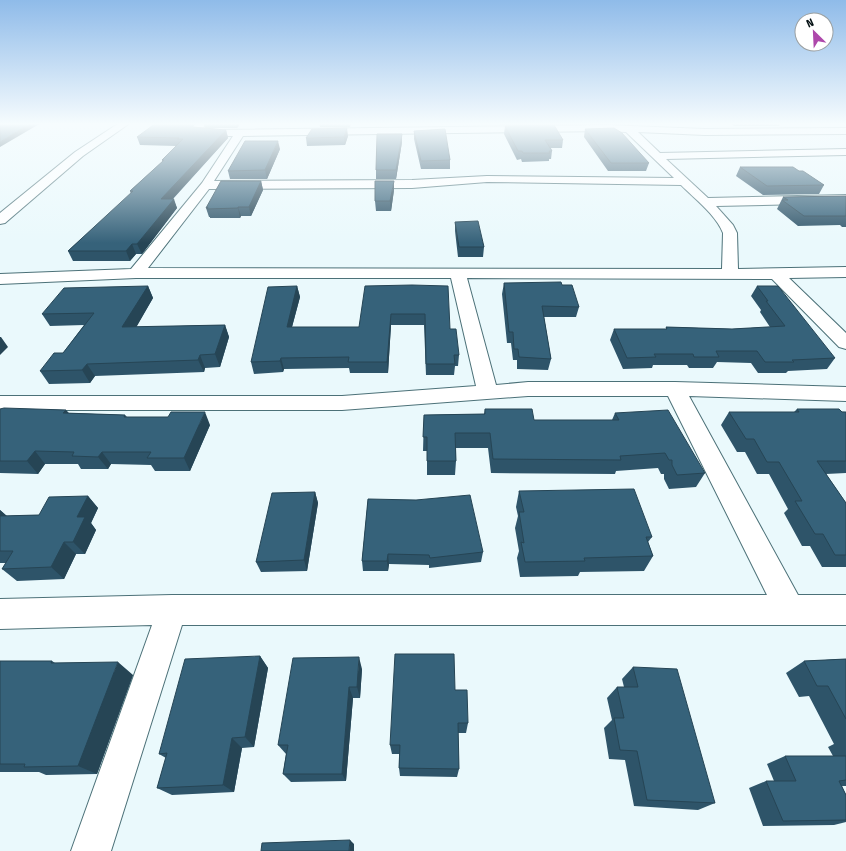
<svg xmlns="http://www.w3.org/2000/svg" width="846" height="851" font-family="'Fira Sans Condensed',sans-serif">
<rect width="100%" height="100%" fill="#eaf9fc"/>
<g fill="none" stroke-linecap="round" stroke-linejoin="round">
<g stroke="#4c7178" stroke-width="2">
<path id="street" d="M196 123H205L203 129 218 130 606 125 705 129 846 128V134L705 135 638 132 660 153 846 149V155L666 159 708 198 846 195V203L716 206 733 225 737 233 738 269 846 267V277L789 278 846 333V349L839 347 772 279 467 278 496 385 528 382H675L846 387V401L689 396 798 595H846V625H182L111 851H71L152 625 0 629V599L172 595H767L668 396H528L342 410H0V396H342L476 386 451 278H136L0 284V274L131 269 202 183 233 136H218L195 133 193 127ZM606 131 626 132 674 178 487 176 412 180 214 181 243 136ZM487 182 681 185C695 199 716 215 723 233L722 269 148 268 209 189 412 188Z"/>
</g>
<g stroke="#4c7178" stroke-width="2">
<path id="secondary" d="M119 123H130L83 156 5 223 0 224V213L75 152Z"/>
</g>
<use href="#street" fill="#fff" fill-rule="evenodd"/>
<use href="#secondary" fill="#fff" fill-rule="evenodd"/>
</g>
<path fill="#2e5469" d="M204 123H240V124L237 128H205Z
M319 123H351L350 127H320Z
M499 123H548V124L500 125Z
M731 123H780L779 126H734Z
M194 124 193 127 226 130 228 138 173 199 177 208 142 254H136L130 261H73L68 251 131 194 130 191 162 162V160L176 146 140 145 137 137Z
M505 126 563 140 562 148H551L552 151 551 159H549V161L522 162 521 159 517 160 504 134Z
M585 129 649 163 646 171H608L584 137Z
M414 131 450 160V169H421L414 139Z
M402 134V142L396 179H376V170Z
M348 136 345 145 307 146 306 138Z
M280 149 267 179H230L228 171Z
M740 167 799 171 824 185 819 194 763 195 736 176Z
M261 181 263 190 251 216H241L240 218H210V217H209L206 208Z
M394 190 391 211H376L375 201Z
M846 196V227H842L840 225 798 226 777 209 783 197Z
M455 222 484 247 483 257H458L455 231Z
M504 283 562 285 579 307 576 317H544L551 359 548 370 517 369V360H513L511 343H507L502 294Z
M412 285 450 329 459 355 458 366H455L454 375H426L424 325H391L388 373H350L349 368 284 369 283 372 254 374 251 362 297 286 300 297 292 327H359Z
M148 286 153 298 136 327 225 325 229 337 220 367 205 368 204 372 95 376 90 383 49 384 40 371 63 353 84 325 50 326 42 314Z
M757 286 835 358 827 369 788 371 786 373H758L751 363 717 362 713 368H689L687 365H653L652 368 623 369 610 340 614 329H666V327L732 329 770 327 760 312 761 310 751 296Z
M0 409 66 410 69 413 125 415 127 417 210 425 190 471H155L151 465 111 464 108 469H81L78 464H45L38 474 0 473Z
M485 409 534 420H612L615 413 705 473 696 487 669 489 664 479V474H661L658 468 616 471 615 474 491 473 488 448H456V461L455 475H427V451H423L424 415 484 414Z
M797 409 846 412V473L826 474 846 503V567H822L810 546H802L784 513 788 509 769 474H757L745 452H737L721 425 729 412H794Z
M519 491 652 537 648 542 653 556 644 571 580 572 578 576 520 577 517 558 519 551 515 528 518 516 516 507Z
M315 492 318 503 307 571 261 572 256 562Z
M88 496 98 508 91 523 96 530 85 554H76L64 579 17 581 2 569 6 563H0V510L7 516 39 515Z
M368 499 483 552 481 562 429 568V565L389 564 388 571H363L362 561Z
M260 656 268 668 254 747 242 748 234 792 172 795 157 788 166 758 159 754Z
M846 659V786H842L846 795V822L834 825 763 826 749 788 766 781H774L767 764 785 756H833L828 747 834 744 809 696 799 697 786 673 804 661Z
M0 661H52L55 663 133 675 97 774 46 775 39 772H0Z
M633 667 715 803 698 810 634 806 625 760 609 759 604 728 612 720 607 698 617 687H624L622 679Z
M362 669 360 698H353L346 781 291 782 283 774 286 754 278 745Z
M455 690 468 723 466 733H458L459 769 457 777 400 776 399 768V754H392L390 745Z"/>
<path fill="#264555" d="M31 123H41L0 147V142Z
M235 123H240V124L237 128Z
M347 128 348 136 345 145 344 137Z
M226 130 228 138 164 208 161 199Z
M402 134V142L396 179V170Z
M278 141 280 149 267 179 265 170Z
M261 181 263 190 251 216 249 207Z
M394 181V190L391 211 390 201Z
M174 199 177 208 142 254 137 244Z
M238 207 241 216 240 218 238 208Z
M132 244 136 254 130 261 126 251Z
M148 286 153 298 129 340 122 327Z
M297 286 300 297 289 338 287 327Z
M391 314V325L388 373 387 362Z
M225 325 229 337 220 367 215 354Z
M0 337H1L8 347 0 355Z
M200 355 205 368 204 372 198 360Z
M281 358 284 369 283 372 280 361Z
M87 364 95 376 90 383 82 370Z
M66 410 75 423 63 413Z
M205 412 210 425 190 471 184 458Z
M35 451 45 464 38 474 27 461Z
M102 452 111 464 108 469 98 457Z
M315 492 318 503 307 571 304 560Z
M88 496 98 508 91 523 96 530 85 554 73 542 77 517Z
M0 510 11 520 0 523Z
M64 542 76 554 64 579 51 567Z
M388 554 389 564 388 571 387 561Z
M260 656 268 668 254 747 245 737Z
M359 657 362 669 360 698 357 687Z
M118 662 133 675 97 774 78 766Z
M349 687 353 698 346 781 342 774Z
M232 738 242 748 234 792 223 785Z
M350 840 354 844V851H349Z"/>
<path fill="#36627a" stroke="#264555" d="M0 123H31L0 142Z
M156 123H191L193 127 226 130 161 199H174L137 244H132L126 251H68L133 191H130L164 160H162L183 139H177L179 138 137 137Z
M554 125 563 140H545L552 151H549L550 153H523L522 151H518L505 126Z
M347 128 344 137 306 138 312 129Z
M614 128 622 133 649 163H611L585 129Z
M445 129 450 160 421 161 414 131Z
M377 134H402L396 170H376Z
M245 141H278L265 170 228 171Z
M740 167H793L799 171H803L824 185 767 186Z
M221 181H261L249 207H238V208L207 209 208 207 206 208Z
M375 181H394L390 201H375Z
M846 196V216H804L782 200H788L783 197Z
M478 221 484 247H459L455 222Z
M561 282 562 285H572L579 307 542 306 551 359 519 357 518 349H514L513 332H509L504 283Z
M412 285 448 286 450 329H456L459 355H454L455 364H426L425 314H391L387 362H348L349 357 281 358 280 361 251 362 268 287 297 286 287 327H359L365 286Z
M148 286 122 327 225 325 215 354 200 355 198 360 87 364 82 370 40 371 54 353H63L94 313 42 314 64 288Z
M757 286H778L835 358 792 360 794 362H765L757 351H716L719 357H694L693 354H654L656 357 627 358 614 329H667L666 327 732 329 785 326 766 301H768Z
M4 408 66 410 63 413 125 415 124 417H168L171 412H205L184 458H147L151 452H102L98 457 72 456 74 452 35 451 27 461H0V409Z
M485 409H532L534 420H619L615 413 668 410 705 473 677 475 672 465V460H669L665 453 620 456 621 460 493 459 490 433H455L456 461H427V437H423L424 415 485 414Z
M797 409H839L842 412H846V461H817L846 503V555H835L823 534H815L795 501H802L779 462H767L754 439H746L729 412H799Z
M634 489 652 537H646L653 556 584 558 585 561 525 562 521 542 524 543 519 512H524L519 491Z
M315 492 304 560 256 562 272 493Z
M470 495 483 552 430 558 429 555 388 554 387 561H362L368 499 416 500Z
M88 496 77 517H85L73 542H64L51 567 2 569 13 551H0V516L39 515 49 497Z
M395 654H454L455 690H467L468 723H458L459 769 399 768 400 745H390Z
M260 656 245 737 232 738 223 785 157 788 167 753 159 754 185 659Z
M359 657 357 687H349L342 774H283L288 745H278L293 658Z
M846 659V719L828 686H817L804 661Z
M0 661H52L51 663 118 662 78 766 24 767 25 764H0Z
M633 667 677 669 715 803 647 800 637 751 620 750 614 718H624L617 687H638Z
M785 756H846V780L839 781 846 795V820L783 821 766 781H796Z
M350 840 349 851H261L262 843Z"/>
<linearGradient id="sky" x2="0" y2="1"><stop stop-color="#8fbbe9"/><stop offset="0.51" stop-color="#f6fcfe"/><stop offset="1" stop-color="#f6fcfe" stop-opacity="0"/></linearGradient>
<rect width="846" height="243" fill="url(#sky)"/>
<g transform="translate(814 32) rotate(336)"><circle r="19" fill="#ffffff" stroke="#9a9fa0"/>
<path d="M0-3L7 15L0 10L-7 15Z" fill="#ae48ab"/>
<text y="-6" font-size="11" font-weight="bold" text-anchor="middle" fill="#020e11">N</text>
</g>
</svg>
